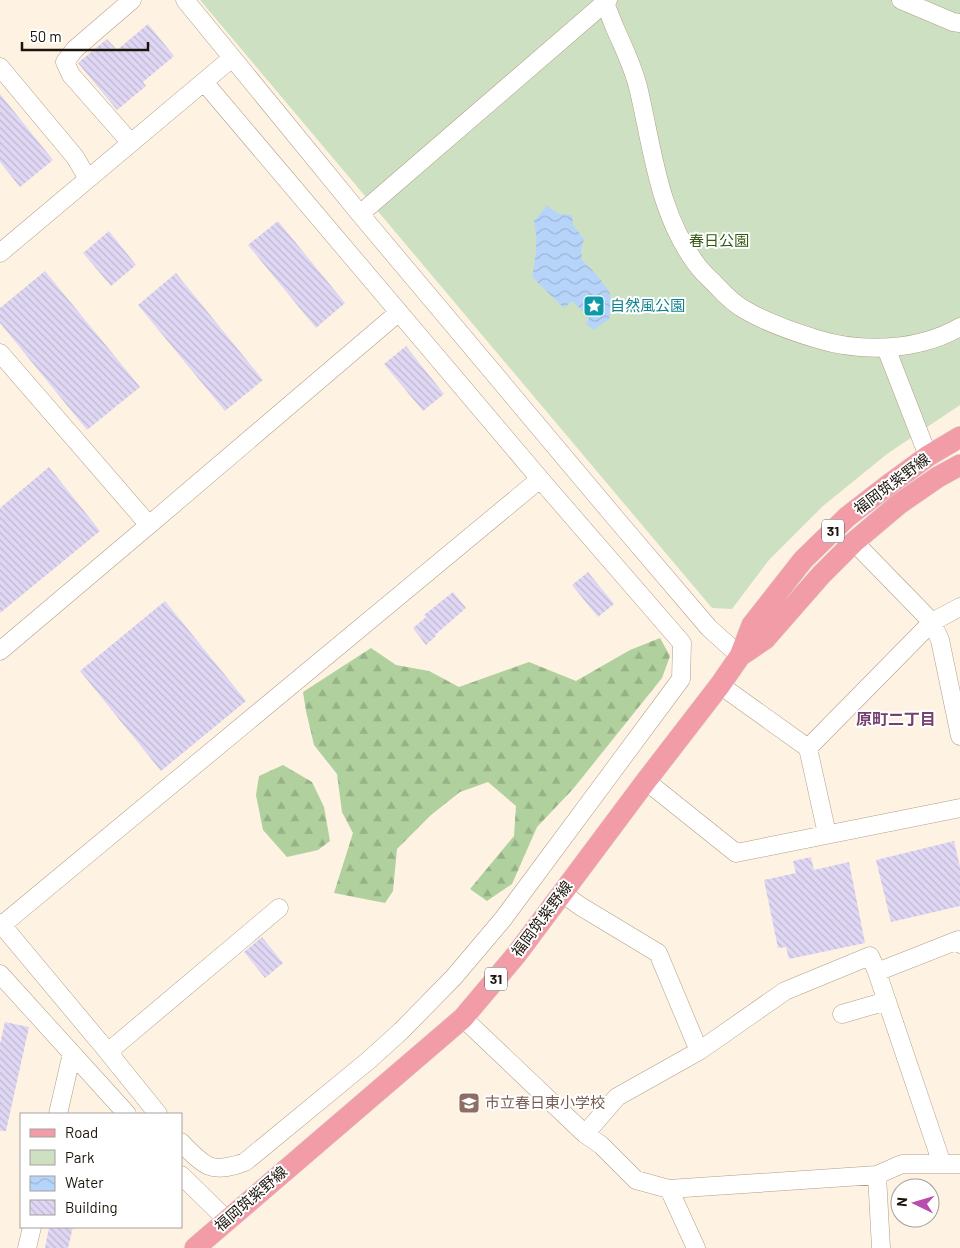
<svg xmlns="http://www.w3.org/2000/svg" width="960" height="1248" font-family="Barlow,'Noto Sans JP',sans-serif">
<defs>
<pattern id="forest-firs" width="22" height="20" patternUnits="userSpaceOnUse" patternTransform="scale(1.25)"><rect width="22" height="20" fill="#b0d09d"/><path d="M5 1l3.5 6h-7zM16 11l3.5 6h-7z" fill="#97b286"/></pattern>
<pattern id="water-waves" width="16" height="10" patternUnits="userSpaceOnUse" patternTransform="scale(1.25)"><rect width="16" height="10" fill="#b6d4fa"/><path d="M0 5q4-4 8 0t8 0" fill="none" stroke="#9cb5d5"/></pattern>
<pattern id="building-back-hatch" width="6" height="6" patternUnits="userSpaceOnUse" patternTransform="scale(1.25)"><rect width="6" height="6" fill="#dfd7f4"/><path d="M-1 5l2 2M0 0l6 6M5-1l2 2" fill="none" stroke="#bfb8d0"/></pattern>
</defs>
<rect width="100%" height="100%" fill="#fef2e2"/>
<path fill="url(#forest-firs)" d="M660 638 670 656 662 678 573 789 537 827 512 884 487 901 470 889 514 836 516 806 488 782 460 792 431 815 397 849 393 891 385 903 334 893 353 833 342 812 337 774 314 745 306 711 303 692 371 648 396 665 429 671 459 687 529 662 576 681 630 650Z
M283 765 312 782 324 807 330 841 318 850 287 857 263 830 256 795 259 776Z"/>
<path fill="#cde1c2" d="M200 0H960V405L887 454 823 506 769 560 732 609 712 608Z"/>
<path fill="url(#water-waves)" d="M547 205C555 213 561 215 572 215L573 225 584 239 581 251 582 260 597 275 609 291 612 304 609 319 594 330 586 324 589 317 572 301 564 308 532 277C536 257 538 240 534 221Z"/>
<path fill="url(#building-back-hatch)" d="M148 24 174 56 143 82 146 86 117 110 78 63 107 39 117 50Z
M0 94 53 160 20 187 0 162Z
M278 221 345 303 316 328 248 245Z
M109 231 136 265 111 286 83 253Z
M45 271 140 387 87 430 0 323V308Z
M176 273 263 380 225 411 138 305Z
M406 346 444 394 423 411 384 364Z
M49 467 100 531 0 613V508Z
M588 572 614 604 598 617 572 585Z
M453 592 466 608 435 635 436 636 426 645 413 628 426 617 424 615Z
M165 601 246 701 161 771 80 671Z
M954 841 960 867V906L891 922 876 860Z
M811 857 814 870 849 862 865 943 789 959 786 947 778 948 764 880 796 873 793 861Z
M262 937 283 963 265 978 244 952Z
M5 1022 29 1027 6 1131H0V1044Z
M49 1227H73L68 1248H45Z"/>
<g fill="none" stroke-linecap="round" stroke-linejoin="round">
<g stroke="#b09f86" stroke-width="19">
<path id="minor" d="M185 0 360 214 617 520 709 628 740 656
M603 0C608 9 611 19 615 28 624 49 634 68 639 91 653 151 659 215 697 265 702 272 709 278 715 284 724 294 735 305 747 311 768 323 794 332 817 339 862 353 918 351 960 327
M901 0 953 22 960 23
M0 67 75 157 88 179
M131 143 71 75 65 62 75 49 132 0
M360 214 608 0
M0 253 232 58
M886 348 928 456
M0 353 149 525 0 651
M149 525 399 312
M854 542 932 622 940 640 960 736
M720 685 808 748
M646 781 736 853 960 808
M827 834 808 748 932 622 960 607
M562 893 580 906 658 953 699 1051
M0 923 2 925 540 479
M2 925 108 1052 279 908
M0 974 127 1114
M842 1014 887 1001
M463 1018 585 1134 601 1145 636 1180 669 1189 877 1175 902 1164H960
M108 1052 158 1114
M58 1114 72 1053
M585 1134 617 1097 699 1051 785 991 870 956 877 972
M181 1142C187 1149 200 1162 209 1166 219 1170 235 1166 245 1162L369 1060 401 1031 454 977 503 919 681 679 682 643 540 479 204 82
M942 1164 877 972 958 940 960 944
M181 1175 227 1220
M877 1175 881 1248
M669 1189 696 1248
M27 1248 32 1227"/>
</g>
<g stroke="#dbdad8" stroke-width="22">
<path id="major" d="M740 656 765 639 821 575 854 542 899 504 938 477 960 465
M195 1248 463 1018 516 955 646 781 720 685 740 656 752 625 803 560 847 517 887 486 928 456 960 437"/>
</g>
<use href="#minor" stroke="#fff" stroke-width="18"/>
<use href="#major" stroke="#f29ca8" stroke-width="21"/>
</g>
<defs>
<g id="sight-square" transform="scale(1.125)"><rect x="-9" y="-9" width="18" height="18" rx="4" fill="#0f9aa8" stroke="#fff"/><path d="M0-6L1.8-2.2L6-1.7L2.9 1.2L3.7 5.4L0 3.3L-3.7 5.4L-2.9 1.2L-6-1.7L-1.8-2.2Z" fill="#fff"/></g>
<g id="school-square" transform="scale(1.125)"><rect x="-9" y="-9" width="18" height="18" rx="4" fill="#8d6e63" stroke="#fff"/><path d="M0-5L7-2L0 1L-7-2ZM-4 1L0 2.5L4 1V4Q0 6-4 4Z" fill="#fff"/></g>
</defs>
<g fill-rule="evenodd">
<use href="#sight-square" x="594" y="306"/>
<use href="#school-square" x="469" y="1103"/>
</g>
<g text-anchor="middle" stroke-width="4" stroke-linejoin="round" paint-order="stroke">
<g fill="#fff" stroke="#605b55" stroke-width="1">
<rect x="822" y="519.5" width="22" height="23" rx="4"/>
<rect x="485" y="967.5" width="22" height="23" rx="4"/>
</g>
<g font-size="14" font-weight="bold" fill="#1c150c">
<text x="833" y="536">31</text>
<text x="496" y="984">31</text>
</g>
<g font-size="15" fill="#345a12" stroke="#fff">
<text x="719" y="246">春日公園</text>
</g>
<g font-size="15" fill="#0d838f" stroke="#fff" text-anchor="start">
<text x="610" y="311">自然風公園</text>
</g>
<g font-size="15" fill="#1c150c" stroke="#fff">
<text transform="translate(892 484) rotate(-37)" y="5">福岡筑紫野線</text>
<text transform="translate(542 919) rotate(-53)" y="5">福岡筑紫野線</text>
<text transform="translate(251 1199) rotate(-41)" y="5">福岡筑紫野線</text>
</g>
<g font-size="15" fill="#785e54" stroke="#fff" text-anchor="start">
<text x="485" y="1108">市立春日東小学校</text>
</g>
<g font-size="16" font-weight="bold" fill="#76406f" stroke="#fff">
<text x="896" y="725">原町二丁目</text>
</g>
</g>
<rect x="20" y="1113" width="162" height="115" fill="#ffffff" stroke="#a4a19e"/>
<rect x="30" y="1129" width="25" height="8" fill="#f29ca8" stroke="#a4a19e"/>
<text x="65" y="1138" font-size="15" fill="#1c150c">Road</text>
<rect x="30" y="1150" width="25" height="15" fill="#cde1c2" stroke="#a4a19e"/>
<text x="65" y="1163" font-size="15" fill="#1c150c">Park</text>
<rect x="30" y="1176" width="25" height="15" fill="url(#water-waves)" stroke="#a4a19e"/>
<text x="65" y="1188" font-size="15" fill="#1c150c">Water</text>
<rect x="30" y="1200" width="25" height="15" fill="url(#building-back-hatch)" stroke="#a4a19e"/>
<text x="65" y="1213" font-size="15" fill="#1c150c">Building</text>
<g transform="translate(915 1203) rotate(275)"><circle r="24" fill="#ffffff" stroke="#a4a19e"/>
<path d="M0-4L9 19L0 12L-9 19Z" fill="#b84dae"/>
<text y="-8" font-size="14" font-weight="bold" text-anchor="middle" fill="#1c150c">N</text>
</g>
<path d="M22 42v8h126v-8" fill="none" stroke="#1c150c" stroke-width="2.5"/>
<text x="30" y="42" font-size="15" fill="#1c150c" stroke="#ffffff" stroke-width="4" paint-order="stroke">50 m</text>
</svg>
